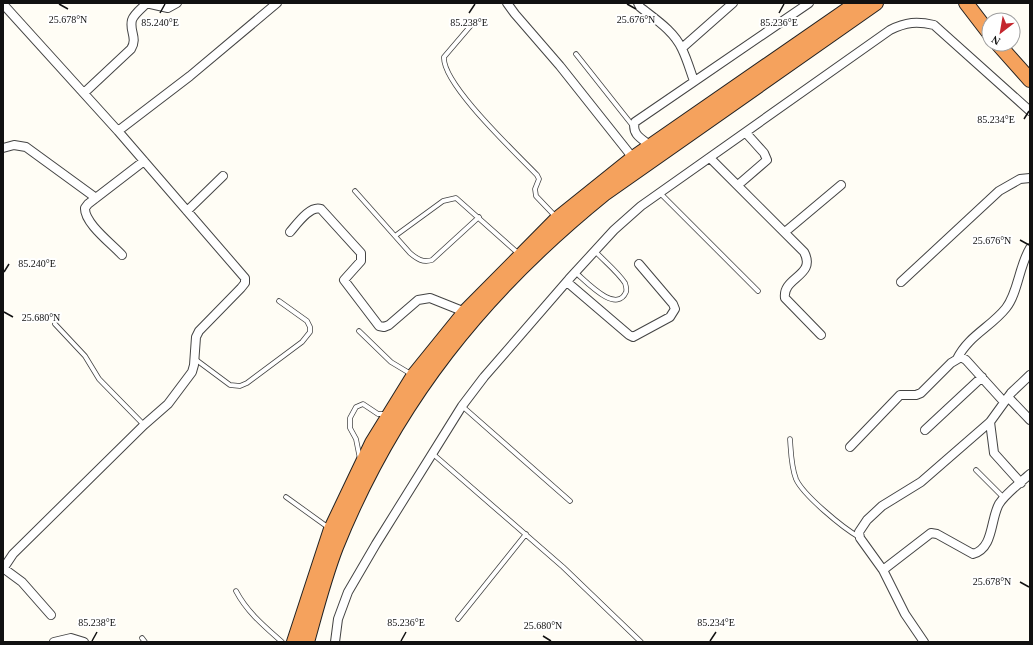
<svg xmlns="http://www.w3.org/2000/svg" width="1033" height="645" font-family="Georgia,serif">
<rect width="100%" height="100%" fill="#fffdf5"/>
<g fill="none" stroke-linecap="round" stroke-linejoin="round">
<g stroke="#444" stroke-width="5.5">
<path id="lane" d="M473 23 444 57C442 84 517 154 537 175L539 179 535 189 536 196 556 217
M576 54 633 126
M355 191 410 253C417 259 423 263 432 260L479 217
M660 193 758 291
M395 236 443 201 456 198 519 254
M575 272C585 280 616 315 626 292 627 289 626 286 625 283 617 271 604 261 595 251
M55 324 85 356 99 379 144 425
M359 331 391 362 411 374
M195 359 230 385 240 386 247 383 302 342 310 332V327L307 321 279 301
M462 406 570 501
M790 439C791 452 791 466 796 479 803 495 843 528 859 537
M433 454 563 567 641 642
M360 459 356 439 350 428V418L356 407 363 404 378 414H386
M976 470 1004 498
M286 497 329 528
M236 591C247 612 264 626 282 642
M458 619 526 534
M142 638 145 642"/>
</g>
<g stroke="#444" stroke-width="10">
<path id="street" d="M146 3 168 8 177 3
M507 3 515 14 560 66 633 158
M638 3 640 7C655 19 674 31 682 49 687 59 690 70 694 81
M3 4 118 131 245 278V283L241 288 199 331 196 337 194 365 192 372 168 404 144 425 13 554 3 569
M682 48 733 3
M84 93 131 49C138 38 129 31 132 20 134 14 142 8 147 3
M118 131 190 76 277 3
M651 146C642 139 631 134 635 122L809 3
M3 148 14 145 26 147 96 198
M710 158 804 252C817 276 782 277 785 298L821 335
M738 185 767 160 764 153 746 133
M187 211 223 176
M290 232C297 224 310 205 321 209L361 253V261L344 280 379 326 384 327 389 325 418 300 430 298 465 312
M785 232 841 185
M122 255C112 244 84 223 85 208L88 204 144 161
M567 282 629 335 633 337 670 317 675 309 673 304 639 264
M901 282 999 191 1020 179 1030 178
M957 359C968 336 991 327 1006 308 1018 293 1019 266 1030 248
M1008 397 1030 420
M990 422 994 453 1021 483
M925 430 982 377
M850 447 900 395H916L921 393 951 363 961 357 966 360 1004 402
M3 568 22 582 51 615
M883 570 931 533 937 534 973 554C994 548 990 520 999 504 1006 493 1020 483 1030 474
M54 642 71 638 84 642
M335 642 338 619 348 592 376 544 462 406 484 377 569 279 614 230 641 206 890 30C906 22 917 21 934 25L1030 111
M924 642 905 614 883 570 860 538 859 532 867 520 882 506 921 482 990 422 1011 393 1030 375"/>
</g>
<g stroke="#222" stroke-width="16">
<path id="highway" d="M966 3 989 33
M998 44 1030 80
M294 642 331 529 372 443 414 375 465 312 557 219 633 158 857 3
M307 642C316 610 324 578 336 547 395 401 483 292 604 194L876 3"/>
</g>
<use href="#lane" stroke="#fff" stroke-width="4"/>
<use href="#street" stroke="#fff" stroke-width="8"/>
<use href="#highway" stroke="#f5a25d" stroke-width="14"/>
</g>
<path fill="none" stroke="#111" stroke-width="1.5" d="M59 4 68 9M627 4 636 9M160 13 165 4M469 13 475 4M779 13 784 4M1024 119 1029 111M1020 240 1029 245M4 272 9 264M4 312 13 317M1020 582 1029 587M543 636 551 641M92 641 97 632M401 641 406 632M710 641 716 632"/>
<g font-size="10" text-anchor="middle" fill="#111" stroke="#fff" stroke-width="4" stroke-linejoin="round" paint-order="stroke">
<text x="68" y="23">25.678°N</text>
<text x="636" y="23">25.676°N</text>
<text x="779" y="26">85.236°E</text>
<text x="160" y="26">85.240°E</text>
<text x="469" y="26">85.238°E</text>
<text x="996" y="123">85.234°E</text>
<text x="992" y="244">25.676°N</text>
<text x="37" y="267">85.240°E</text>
<text x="41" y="321">25.680°N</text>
<text x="992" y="585">25.678°N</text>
<text x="97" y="626">85.238°E</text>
<text x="406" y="626">85.236°E</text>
<text x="716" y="626">85.234°E</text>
<text x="543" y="629">25.680°N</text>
</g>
<rect width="1033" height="645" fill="none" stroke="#111111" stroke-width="8"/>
<g transform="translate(1001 32) rotate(211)"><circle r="19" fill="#ffffff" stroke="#a0a0a0"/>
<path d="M0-3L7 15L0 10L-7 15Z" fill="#c4262e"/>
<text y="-6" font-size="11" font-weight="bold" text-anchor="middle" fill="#111111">N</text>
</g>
</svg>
